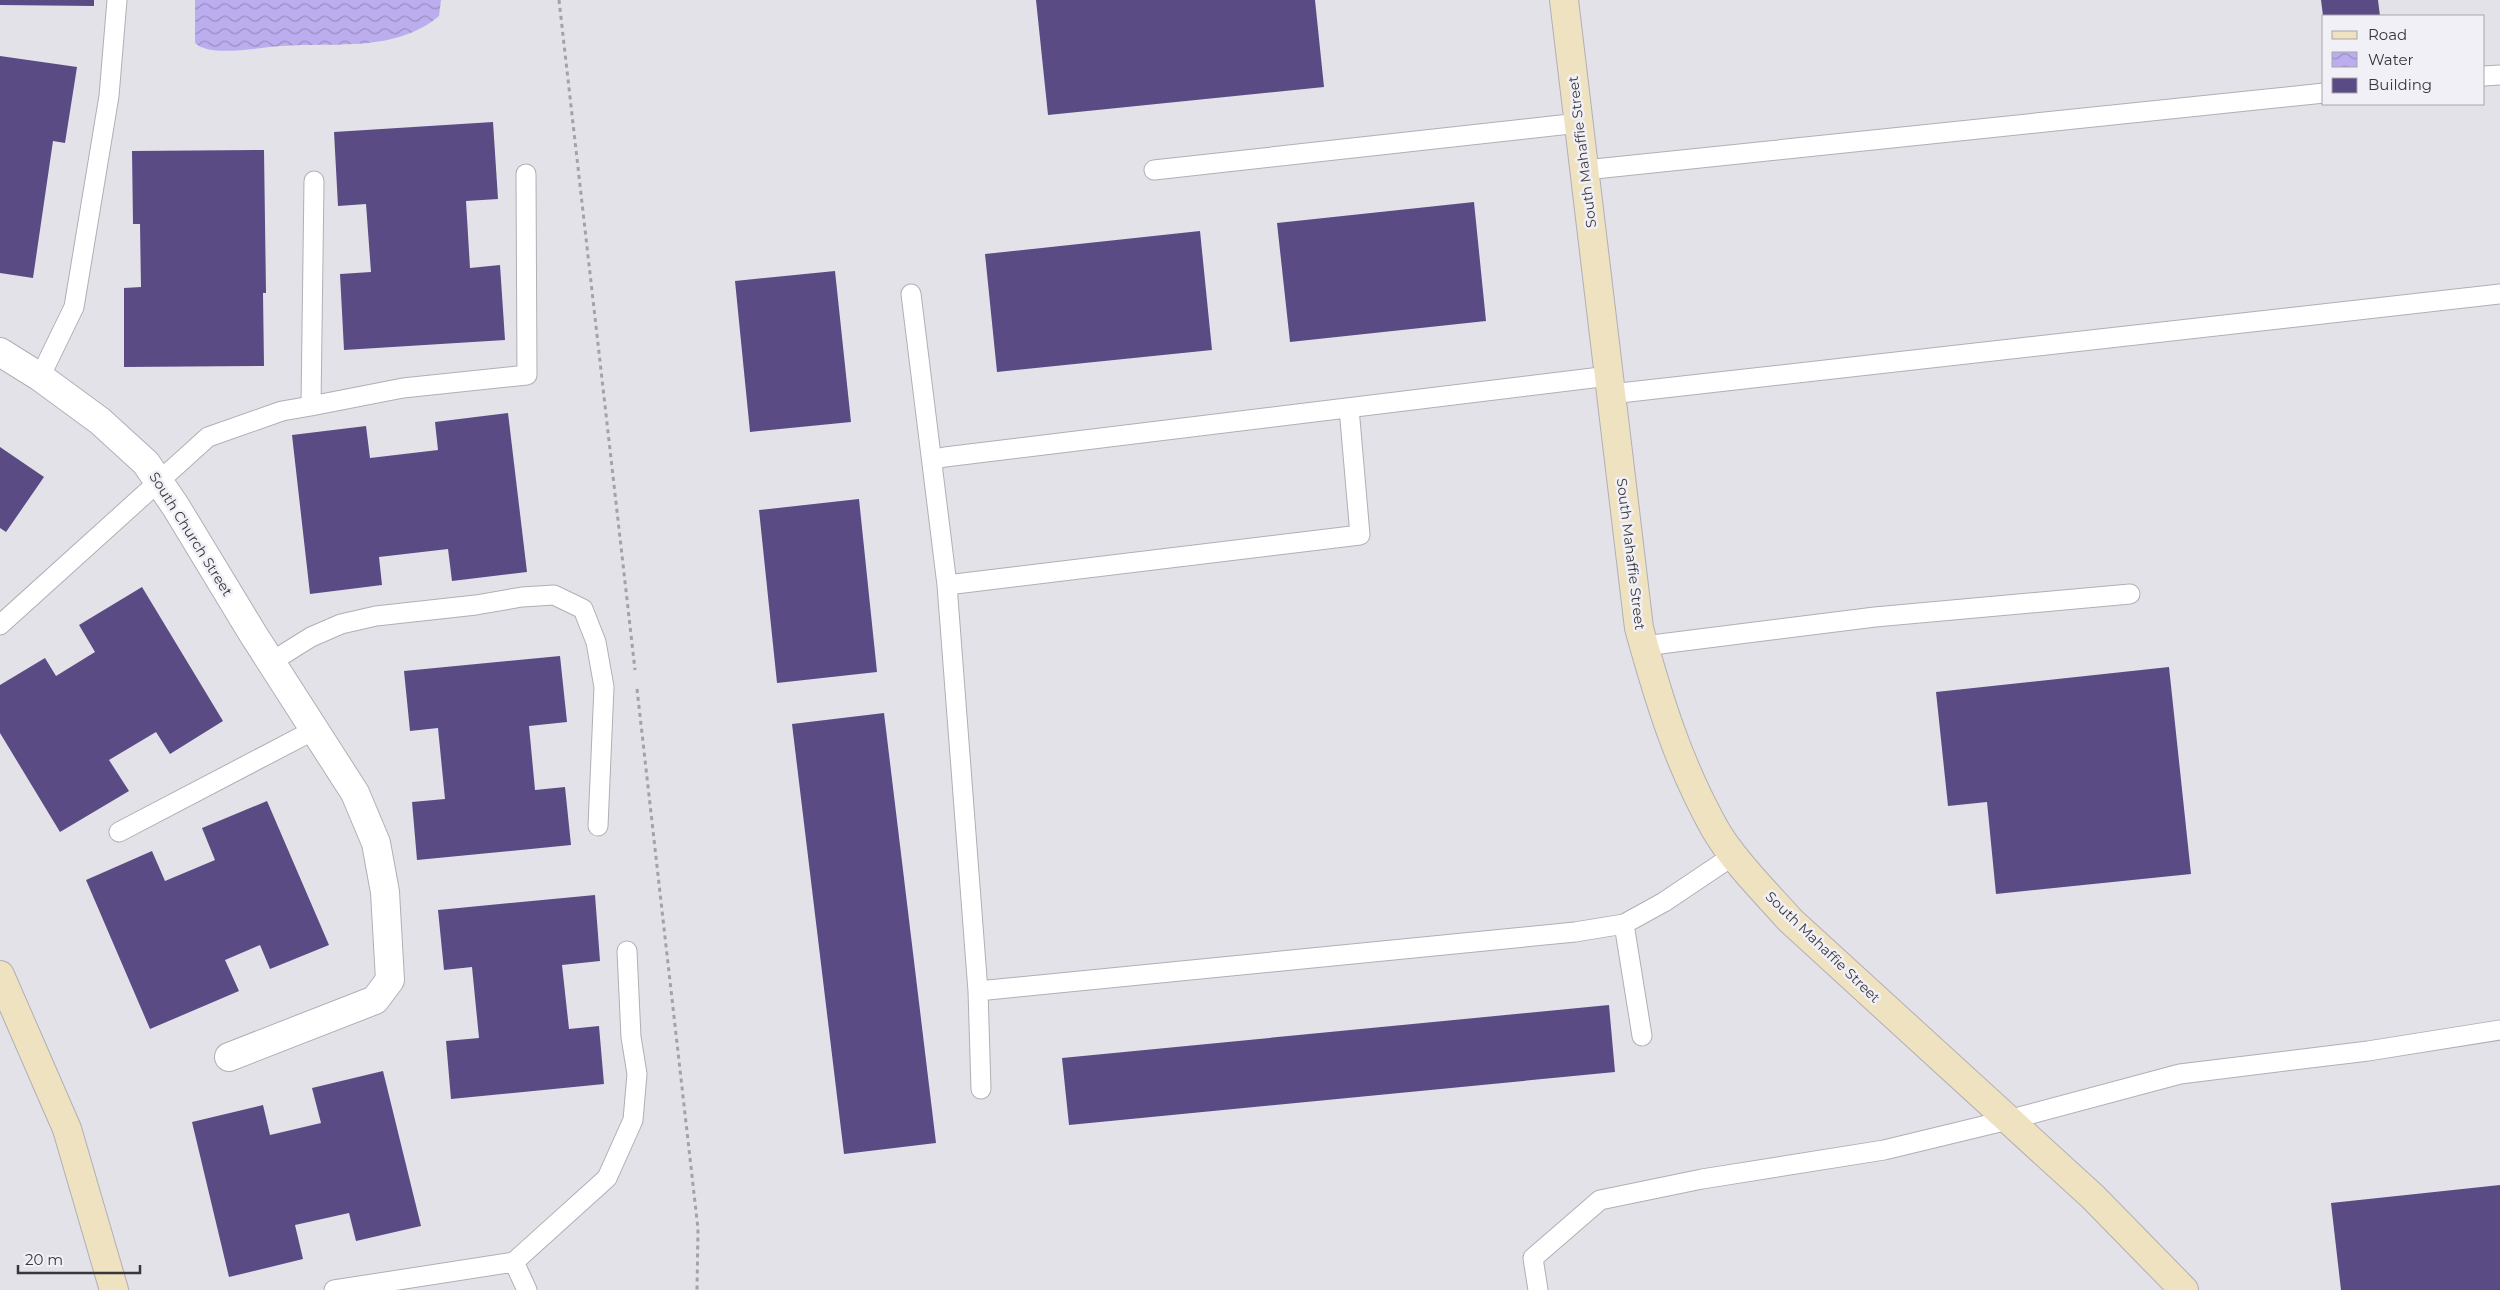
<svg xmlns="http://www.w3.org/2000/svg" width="2500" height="1290" font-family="Montserrat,sans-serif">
<defs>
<pattern id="water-waves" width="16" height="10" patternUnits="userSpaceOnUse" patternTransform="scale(1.25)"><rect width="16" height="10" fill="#bcadef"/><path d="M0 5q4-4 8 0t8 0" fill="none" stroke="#9a8ec3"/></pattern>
</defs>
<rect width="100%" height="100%" fill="#e4e2e9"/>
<path fill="url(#water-waves)" d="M195 0H441L439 16C395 53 333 42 281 46 260 47 210 58 195 43Z"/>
<path fill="#5a4b85" d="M0 0H94V6L0 5Z
M1036 0H1315L1324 87 1048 115Z
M2321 0H2378L2380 16H2323Z
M0 56 77 67 65 143 53 141 33 278 0 273Z
M493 122 498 199 466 201 470 268 500 265 505 340 344 350 340 274 371 272 366 204 338 206 334 132Z
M264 150 266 293H263L264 366 124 367V288L141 287 140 224H133L132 151Z
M1474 202 1486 321 1290 342 1277 223Z
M1200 231 1212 350 997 372 985 254Z
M835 271 851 422 750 432 735 281Z
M508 413 527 572 452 581 448 549 379 557 382 585 310 594 292 435 366 426 370 458 438 450 435 422Z
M0 447 44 477 6 532 0 528Z
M859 499 877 672 777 683 759 510Z
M142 587 223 721 170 754 156 732 109 760 129 791 60 832 0 733V685L45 658 56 676 95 652 79 625Z
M560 656 567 722 529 726 535 790 565 787 571 845 417 860 412 802 445 799 438 728 410 731 404 671Z
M2169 667 2191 874 1996 894 1987 802 1948 806 1936 692Z
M884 713 936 1143 844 1154 792 724Z
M267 801 329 945 270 969 260 945 225 960 239 991 150 1029 86 880 152 851 165 881 215 860 202 828Z
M595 895 600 961 562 965 569 1029 599 1026 604 1084 451 1099 446 1041 479 1038 472 967 444 970 438 910Z
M1609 1005 1615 1072 1069 1125 1062 1058Z
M383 1071 421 1226 356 1241 349 1213 295 1225 303 1259 229 1277 192 1122 263 1105 270 1135 321 1123 312 1088Z
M2500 1185V1290H2341L2331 1203Z"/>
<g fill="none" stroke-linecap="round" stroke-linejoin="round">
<g stroke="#b0afb5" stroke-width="21">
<path id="lane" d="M2484 76 2500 75
M1154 170 1579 123
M1585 170 2324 93
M911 294 947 585 978 991 1575 932 1624 924 1664 902 1734 855
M40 377 74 307 109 96 117 0
M1611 394 2500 294
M311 406 314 181
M932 460 945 457 1609 376
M947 585 1360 535 1349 408
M0 625 208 437 282 411 311 406 403 388 527 375 526 174
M1644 646 1875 617 2130 594
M271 662 311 637 341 624 376 616 476 605 522 597 554 595 583 609 596 642 604 687 598 826
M119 832 314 730
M1624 924 1642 1036
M978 991 981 1089
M514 1262 607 1178 633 1120 637 1074 631 1037 627 951
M334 1290 514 1262 527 1290
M1538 1290 1533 1258 1600 1200 1702 1179 1884 1150 2008 1120 2180 1074 2368 1051 2500 1030"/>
</g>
<g stroke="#b0afb5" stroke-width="30">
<path id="street" d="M0 352 40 377 100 421 146 463 176 507 253 634 355 793 376 843 385 892 390 980 375 1000 229 1057"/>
</g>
<g stroke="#b0afb5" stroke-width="30">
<path id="secondary" d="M1564 0 1639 628C1659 700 1678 763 1715 829 1732 859 1767 894 1790 920L2093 1197 2184 1290
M0 975 67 1129 114 1290"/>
</g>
<path stroke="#a4a2a7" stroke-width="3" stroke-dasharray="4 4" stroke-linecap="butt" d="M559 0 635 670
M637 689 698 1229 697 1290"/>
<use href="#lane" stroke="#fff" stroke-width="19"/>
<use href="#street" stroke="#fff" stroke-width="28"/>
<use href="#secondary" stroke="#efe2c1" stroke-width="28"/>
</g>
<g text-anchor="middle" stroke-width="5" stroke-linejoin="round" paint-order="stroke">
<g font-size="14" fill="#373639" stroke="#f1f0f7">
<text transform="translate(1582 152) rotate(-97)" y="5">South Mahaffie Street</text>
<text transform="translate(191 534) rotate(58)" y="5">South Church Street</text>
<text transform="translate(1631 554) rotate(83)" y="5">South Mahaffie Street</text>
<text transform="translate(1823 947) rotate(44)" y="5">South Mahaffie Street</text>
</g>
</g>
<rect x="2322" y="15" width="162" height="90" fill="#f1f0f7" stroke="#a7a6ab"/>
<rect x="2332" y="31" width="25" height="8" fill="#efe2c1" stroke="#a7a6ab"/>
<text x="2368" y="40" font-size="15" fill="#373639">Road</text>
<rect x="2332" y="52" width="25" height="15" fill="url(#water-waves)" stroke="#a7a6ab"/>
<text x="2368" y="65" font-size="15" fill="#373639">Water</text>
<rect x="2332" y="78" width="25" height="15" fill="#5a4b85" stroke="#a7a6ab"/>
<text x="2368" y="90" font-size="15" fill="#373639">Building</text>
<path d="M18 1265v8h122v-8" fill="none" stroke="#373639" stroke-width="2.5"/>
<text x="25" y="1265" font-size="15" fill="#373639" stroke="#f1f0f7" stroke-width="4" paint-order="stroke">20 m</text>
</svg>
